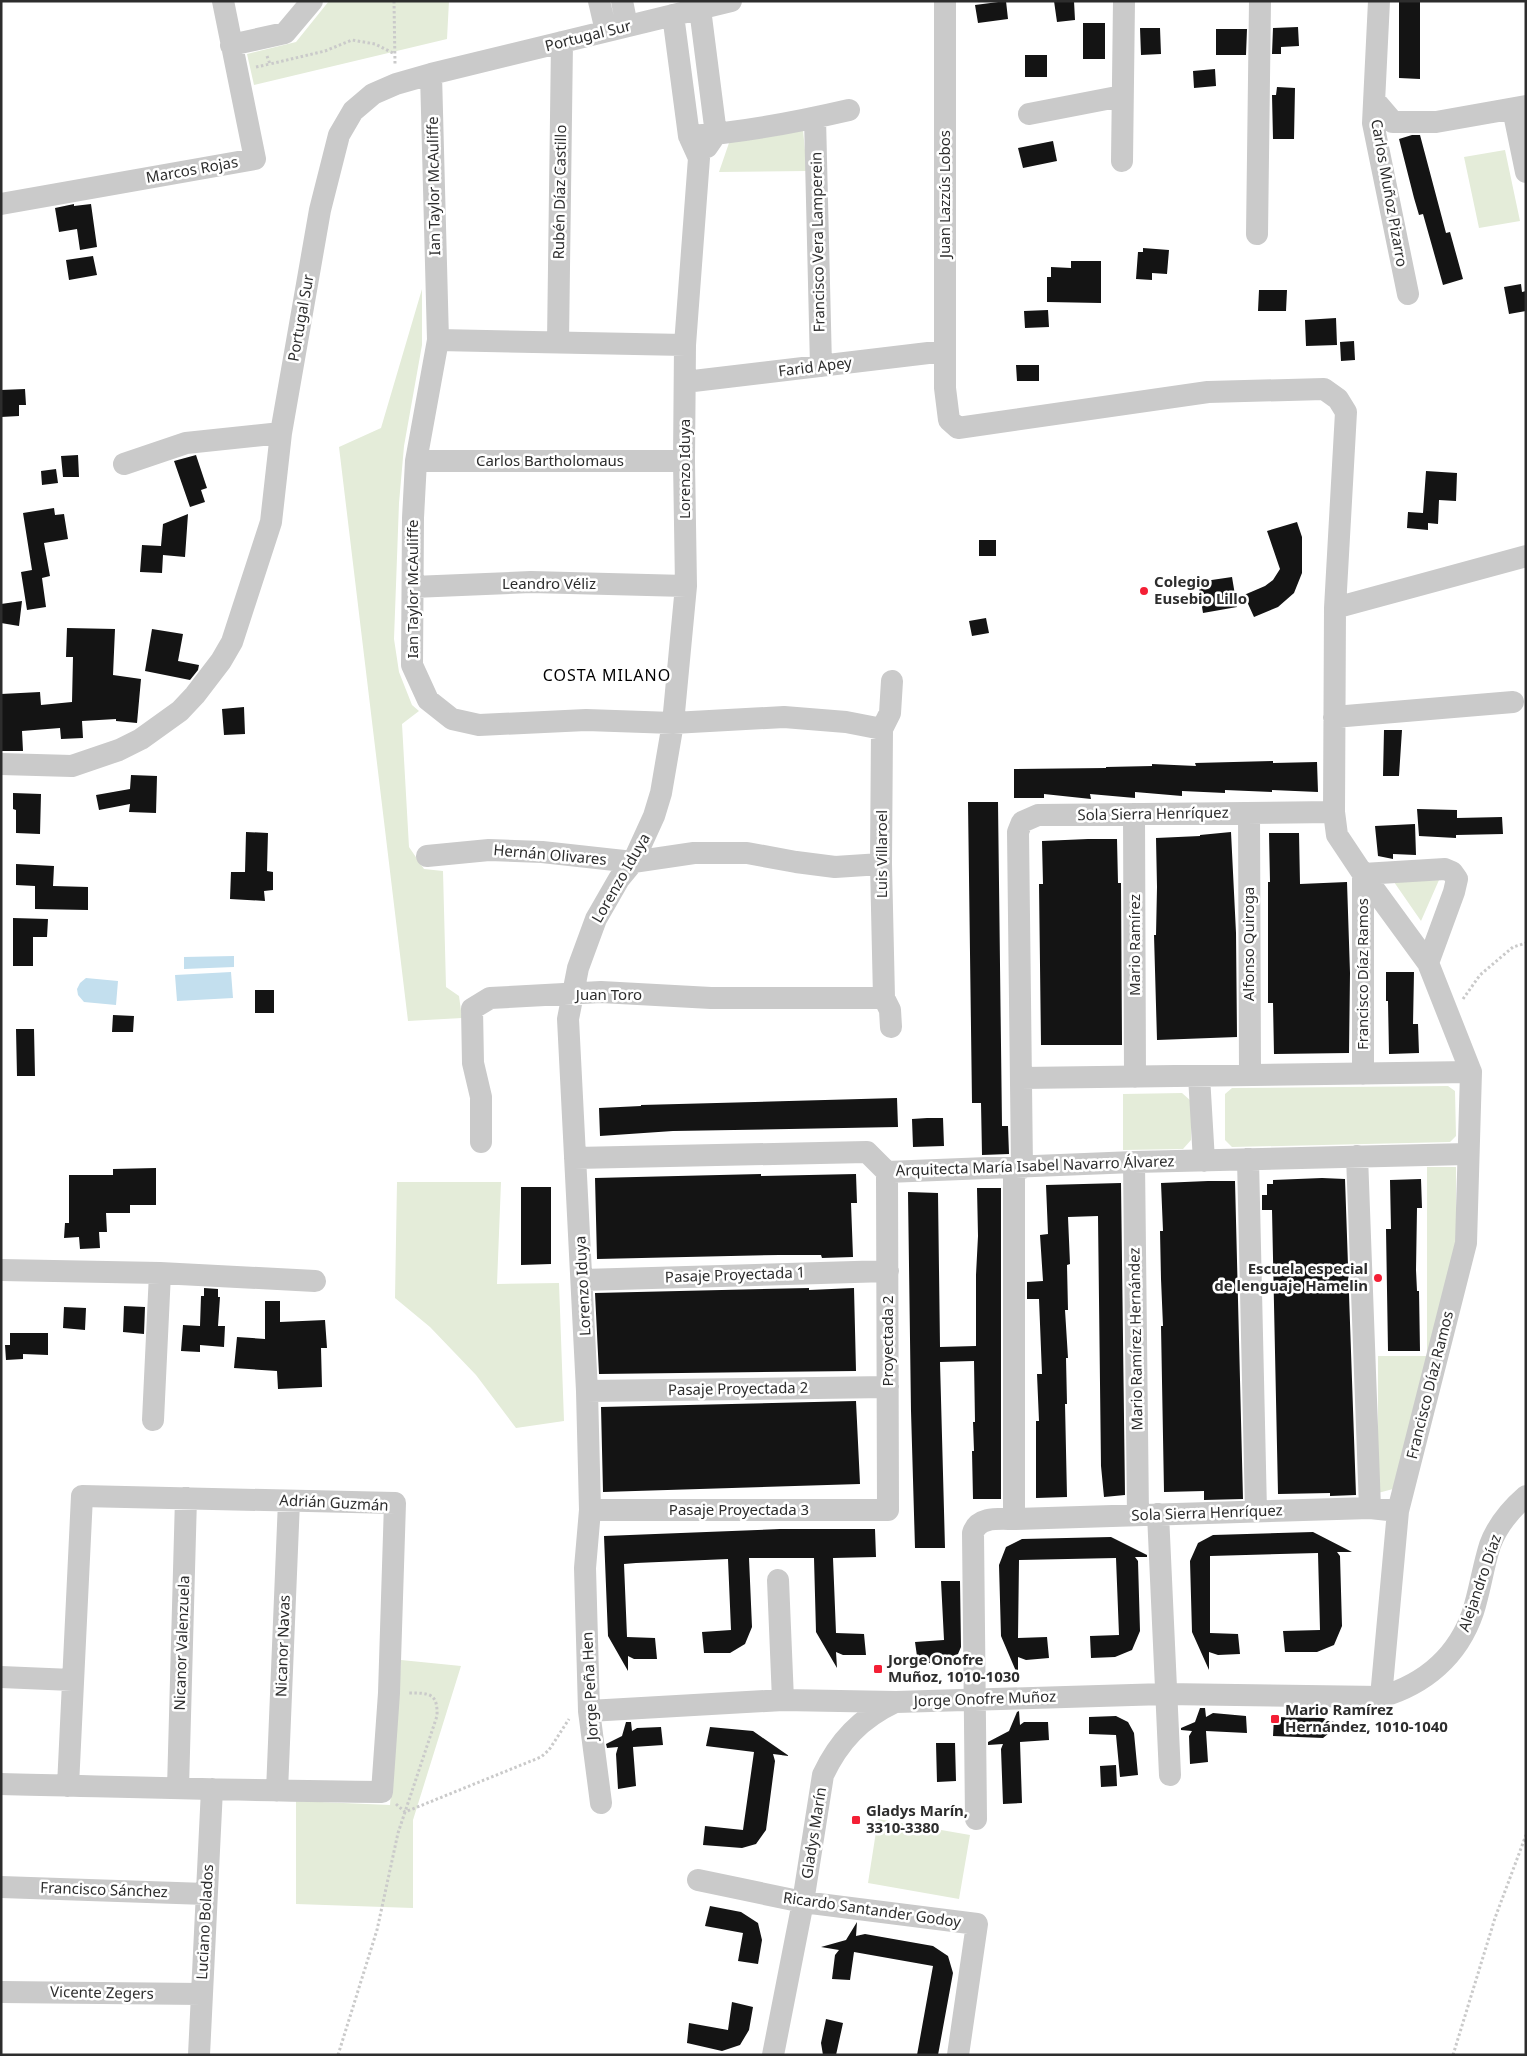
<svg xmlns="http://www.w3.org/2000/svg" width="1527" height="2056" font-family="'Noto Sans',sans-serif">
<rect width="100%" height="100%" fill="#fff"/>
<path fill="#e4ecd9" d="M329 1H449L447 39 254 85 247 54 296 42Z
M803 130 807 171 719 172 730 140Z
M1505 150 1520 221 1479 228 1464 157Z
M422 289V345L404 446 399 503 394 639 399 672 412 705 419 711 402 724 409 847 424 869 443 871 446 987 459 996 462 1018 408 1021 339 447 381 428Z
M1439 880 1421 921 1394 882Z
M1448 1086 1455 1091 1456 1136 1450 1142 1232 1147 1225 1140V1094L1232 1088Z
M1182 1093 1191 1101V1140L1183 1149 1123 1150V1094Z
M1427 1167H1456V1246L1393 1489 1378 1493V1356H1427Z
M397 1182H501L497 1284 559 1283 564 1421 516 1428 476 1375 430 1327 395 1298Z
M401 1660 461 1666 413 1820V1908L296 1904V1801L390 1805Z
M878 1819 970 1835 959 1899 868 1883Z"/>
<path fill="#c3dfee" d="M234 956V967L184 969V957Z
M231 972 233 998 177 1001 175 975Z
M86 978 118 981 116 1005 84 1002 78 995 77 989 80 983Z"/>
<path fill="#141414" d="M1006 1 1008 19 978 23 975 5Z
M1054 1H1074L1075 20 1057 22Z
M1399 1H1420V79L1399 78Z
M1083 23H1105V59H1083Z
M1298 27 1299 46 1281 47V54H1272L1273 28Z
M1140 28H1160L1161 54 1141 55Z
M1216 29H1247L1246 55H1216Z
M1025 55H1047V77H1025Z
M1215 69 1216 86 1194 88 1193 71Z
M1277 87 1295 88 1294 139H1273L1272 95H1276Z
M1412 135H1420L1446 233 1450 232 1463 279 1443 285 1423 214 1419 215 1414 198 1399 139Z
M1053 141 1057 161 1023 168 1018 148Z
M74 204V206L91 204 97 247 80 250 77 229 59 232 55 208Z
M1143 248 1169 250 1167 274 1152 273V280L1136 279 1138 252H1143Z
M93 256 97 275 69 280 66 260Z
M1071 261H1101V303L1047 302V277H1051V267L1071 268Z
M1521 284 1522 292 1526 291V311L1509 314 1504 287Z
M1259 290H1287L1286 311H1258Z
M1048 310 1049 327 1025 328 1024 311Z
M1336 318 1337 345 1306 346 1305 320Z
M1354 341 1355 360 1341 361 1340 342Z
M1016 365H1039V381H1017Z
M25 389 26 405H19V416L1 417V390Z
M78 455 79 477H63L61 456Z
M196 455 207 488 201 490 205 502 190 507 174 461Z
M56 469 58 483 42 485 41 471Z
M1426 471 1457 473 1456 501 1439 500 1438 524 1428 523V530L1407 528 1408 512 1423 513Z
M54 508 55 515 64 514 68 539 44 543 50 576 42 578 46 607 27 610 21 572 32 570 23 513Z
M188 514 185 557 163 555 162 573 140 572 142 545 161 546 163 524Z
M1297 522 1302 537V573L1294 593 1278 607 1254 617 1244 595 1265 586 1273 580 1280 569 1267 531Z
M979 540H996V556H979Z
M1232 577 1237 607 1203 613 1198 582Z
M22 601 19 626 1 623V604Z
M986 618 989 633 972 636 969 621Z
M67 628 115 629 113 675 141 679 137 723 116 721V719L82 721 83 738 61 739 60 728 22 731 23 751H1V694L40 692 41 705 72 702 73 657H66Z
M152 629 183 634 178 661 199 665 198 670 190 680 145 671Z
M244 707 245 734 224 735 222 709Z
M1384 730H1402L1399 776H1383Z
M1273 761V763L1317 762 1318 792 1272 790V792L1225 790V793L1182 791V796L1135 792V798L1090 794 1091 799 1044 794V798H1014V769L1106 768V767L1152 766V764L1196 766 1195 763Z
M131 775 157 776 156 813 129 812 130 804 99 810 96 795 130 789Z
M13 793 41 794 40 834 16 833V810L13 809Z
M968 802H998L1002 1126H1008L1009 1154 982 1155 981 1103H972Z
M1417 809 1457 810V818L1502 817 1503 834 1456 835V838L1419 836Z
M1415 824 1416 855 1393 854V859L1378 856 1375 826Z
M246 832 268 833 267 871 273 872V890L264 891 265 901 230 899 231 872H245Z
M1231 832 1236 933 1237 1037 1157 1040 1154 935H1156L1157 887 1156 838 1200 836V835Z
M1269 833H1299L1300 884 1347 882 1350 973 1349 1053 1274 1054 1273 1003H1268V882H1270Z
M1088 839H1117L1118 883H1121L1122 1045H1041L1039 884H1043L1042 841Z
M16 864 54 866 53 886 88 887V910L35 909V886L16 885Z
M13 918 48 919 47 937H33V966H13Z
M1386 972H1414L1413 1024H1418L1419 1053 1389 1054 1388 1001H1386Z
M255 990H274V1013H255Z
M113 1015 134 1016 133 1032H112Z
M16 1029H34L35 1076H17Z
M897 1098 898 1127 673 1131 600 1136 599 1108 641 1106V1105Z
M927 1118H943L944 1146 913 1147 912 1119Z
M156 1168V1205H130V1213H106L107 1232H99L100 1248 80 1249 79 1237 64 1238 65 1223H69V1175H113V1169Z
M761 1174V1176L856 1174 857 1203H851L853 1257 822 1258 821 1255H779L597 1259 595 1178Z
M1322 1178 1345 1179 1356 1495 1330 1496V1493L1278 1494 1272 1210H1262V1195H1267V1184H1273V1180Z
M1421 1179 1422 1208H1417L1416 1270 1417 1291H1419L1420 1351H1388L1386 1229H1391L1390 1180Z
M1208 1181H1235L1243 1499 1204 1500V1491L1164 1492 1161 1326H1163L1161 1279 1160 1231H1163L1161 1183Z
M1121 1183 1125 1495 1104 1497 1101 1466 1098 1216 1068 1217 1070 1264 1067 1265 1068 1310H1065L1068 1358H1066L1067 1404H1065L1067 1497 1036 1498V1421H1039L1037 1374H1042L1039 1299H1027V1282L1043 1281 1040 1235 1048 1234 1046 1185Z
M521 1187H551V1264L521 1265Z
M977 1188H1001V1499H973L972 1451H974L973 1422H975L974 1361 940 1362 945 1548H915L911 1411 908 1192 938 1193 940 1347 976 1346V1275L978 1236Z
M204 1288 218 1289V1297H220L218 1326H225L224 1347 200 1345V1352L181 1351 183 1325 200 1326 201 1296H204Z
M809 1288V1290L854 1288 856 1371 599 1374 595 1293Z
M265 1301H280V1322L325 1320 327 1348H321L322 1387 278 1389 277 1371 234 1368 237 1337 265 1339Z
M124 1306 145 1307 144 1334 123 1332Z
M64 1307 86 1308 85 1330 63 1328Z
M10 1333H48V1355L23 1354V1359L6 1360 5 1345H10Z
M856 1401 860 1484 603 1492 601 1407Z
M780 1529H875L876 1557 833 1558 836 1633 864 1634 866 1655H843L836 1652 837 1668 816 1632 814 1558H749L752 1627 745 1644 730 1653H704L702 1632 731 1630 728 1559 636 1563 624 1564 627 1637 655 1638 657 1659H634L628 1656V1671L608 1636 604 1536Z
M1313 1532 1352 1552H1337L1340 1556 1342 1626 1334 1645 1317 1652H1285L1283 1631 1320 1630 1318 1553 1210 1556V1633L1238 1634 1240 1654 1218 1655 1209 1652V1670L1192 1632 1190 1561 1198 1543 1213 1535Z
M1111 1537 1147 1555V1557H1135L1138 1561 1140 1631 1132 1650 1115 1657 1091 1658 1090 1636 1119 1635 1116 1558 1019 1560 1018 1638 1047 1637 1049 1658 1026 1660 1018 1657V1676L1001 1636 999 1565 1006 1547 1022 1539Z
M941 1581H960L961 1647 958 1654 943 1663H918L915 1642 944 1640Z
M1200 1708H1205L1206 1717 1213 1713 1246 1716 1247 1733 1206 1731 1208 1762 1190 1764 1189 1736 1192 1731 1181 1730V1728L1195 1722Z
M1019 1711 1020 1725 1024 1722H1048L1049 1740 1020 1742 1022 1803 1003 1804 1001 1749 1003 1744 988 1745V1742L1009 1731 1017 1712Z
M1116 1716 1128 1722 1134 1733 1138 1775 1120 1777 1116 1735 1089 1734V1717Z
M1274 1717 1323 1718 1340 1724 1323 1738 1273 1736Z
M626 1722H631L632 1731 637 1728 661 1727 663 1745 633 1747 636 1786 618 1789 616 1754 618 1747 607 1748 606 1744 622 1736Z
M710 1727 753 1731 789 1756 773 1754 775 1761 766 1830 756 1844 742 1848 703 1845 705 1826 743 1830 754 1752 706 1746Z
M936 1743H955L956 1781 937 1782Z
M1116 1765 1117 1786 1101 1787 1100 1766Z
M710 1906 741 1912 758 1923 762 1940 758 1964 738 1961 743 1933 705 1926Z
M857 1922 856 1936 865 1934 933 1946 948 1956 953 1973 938 2055H917L933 1966 854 1952 850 1980 832 1979 835 1955 839 1950 821 1947 846 1940Z
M732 2002 753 2007 749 2030 740 2045 722 2051 687 2043 689 2023 728 2030Z
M826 2019 843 2023 836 2055H823L821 2043Z"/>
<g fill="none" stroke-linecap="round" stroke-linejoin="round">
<path stroke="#cacaca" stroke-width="3" stroke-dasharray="2.5 2.5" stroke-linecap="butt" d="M394 1 395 64
M267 56 270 64 325 51 352 40 375 44 395 54
M256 67 270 64
M1463 999 1480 975 1513 947 1526 943
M396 1804 405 1812 541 1757 549 1750 569 1719
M338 2055 377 1930 398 1833 437 1716C438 1693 429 1693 409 1693
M1453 2055 1495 1918 1526 1835"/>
<path stroke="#cacaca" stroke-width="22" d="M599 1 606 31
M622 1 627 26
M945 1V388L949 420 958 428 1208 392 1324 389 1338 399 1346 412 1335 608 1334 812
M1379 1 1373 123 1408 294
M700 9 716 134 707 147
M231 45 285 33 312 1
M431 74 438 340 416 461 413 518 412 665 428 700 452 719 479 725 586 720 673 723 784 717 846 722 882 729
M1375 101 1393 122H1436L1526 106
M1513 109 1526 172
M1029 114 1122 96
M815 118 821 366
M689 136C743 133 797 122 849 110
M1122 161 1124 1
M1 204 255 159 223 1
M1257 234 1260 1
M438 340 685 345
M558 342 562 42
M685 382 945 351
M416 461H684
M124 464 186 443 281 433
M413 587 531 582 686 586
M1335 608 1526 556
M1334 717 1513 702
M1 764 72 766 119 750 141 739 180 711 195 695 221 661 232 642 271 522 281 433 320 210 339 135 353 111 373 94 396 84 431 74 731 1
M1249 813 1250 1075
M1134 814 1135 1077
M427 856 489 850 542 852 633 862 694 853H747L796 862 835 867 881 864
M891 1027 890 1010 884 998 881 864 882 729 890 713 892 681
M1363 1074V874L1445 869 1452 872 1457 879 1454 892 1428 963
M1199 1076 1204 1161
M1021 1078 1471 1072
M481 1142V1097L473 1063 472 1009 490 998 601 992 711 998H884
M1357 1156 1370 1508
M575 1158 867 1152 887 1172 1134 1162 1467 1154
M1248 1159 1256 1511
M1134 1162 1138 1515
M1014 1168V1519
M1022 1168 1018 832 1022 822 1038 815 1334 812 1337 835 1363 874 1428 963 1471 1072 1466 1243 1398 1511 1381 1697
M1 1270 160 1273 315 1281
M583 1280 888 1271
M587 1391 888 1387
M153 1420 160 1273
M590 1510H888L887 1172
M1158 1514 1170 1775
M778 1580 783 1700
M1 1677 72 1680
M589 1711 783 1700 896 1702 1165 1694 1381 1697C1425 1684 1458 1656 1473 1612 1480 1590 1483 1567 1490 1545 1497 1526 1511 1509 1526 1496
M1 1784C128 1787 255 1791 382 1792L389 1693 395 1503 82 1496 68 1786
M178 1788 186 1498
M277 1791 289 1501
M601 1803 589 1711 585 1568 590 1510 587 1391 568 1019 578 968 596 919 619 879 633 862 654 816 661 793 673 723 686 586 684 461 685 345 699 158 689 136 673 15
M976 1819 973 1533C978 1516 1000 1519 1014 1519L1370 1508 1398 1511
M698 1880 803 1902 977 1924 958 2055
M1 1887 206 1894
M1 1992 202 1994
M199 2055 212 1789
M773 2055 803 1902 823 1775C839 1741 861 1718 895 1702"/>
</g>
<g fill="#f41f35" stroke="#fff" stroke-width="2">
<circle cx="1144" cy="591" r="5"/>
<circle cx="1378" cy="1278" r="5"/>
<rect x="873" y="1664" width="10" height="10" rx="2.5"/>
<rect x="1270" y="1714" width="10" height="10" rx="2.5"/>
<rect x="851" y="1815" width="10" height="10" rx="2.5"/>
</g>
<g text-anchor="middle" stroke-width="5" stroke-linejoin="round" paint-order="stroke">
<g font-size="15" fill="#2d2d2d" stroke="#fff">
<text transform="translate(588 36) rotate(-14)" y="5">Portugal Sur</text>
<text transform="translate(192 170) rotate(-10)" y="5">Marcos Rojas</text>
<text transform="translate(434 186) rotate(-91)" y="5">Ian Taylor McAuliffe</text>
<text transform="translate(560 192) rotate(-89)" y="5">Rubén Díaz Castillo</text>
<text transform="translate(1389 193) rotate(80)" y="5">Carlos Muñoz Pizarro</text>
<text transform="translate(945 194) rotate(-90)" y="5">Juan Lazzús Lobos</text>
<text transform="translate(818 242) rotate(-91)" y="5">Francisco Vera Lamperein</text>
<text transform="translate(301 318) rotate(-80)" y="5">Portugal Sur</text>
<text transform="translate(815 367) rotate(-7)" y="5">Farid Apey</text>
<text x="550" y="466">Carlos Bartholomaus</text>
<text transform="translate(685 469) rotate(-90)" y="5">Lorenzo Iduya</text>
<text x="549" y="589">Leandro Véliz</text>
<text transform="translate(413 589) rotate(-90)" y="5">Ian Taylor McAuliffe</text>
<text transform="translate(1153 814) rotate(-1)" y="5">Sola Sierra Henríquez</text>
<text transform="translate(882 854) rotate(-90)" y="5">Luis Villaroel</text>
<text transform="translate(550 855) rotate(5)" y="5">Hernán Olivares</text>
<text transform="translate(621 878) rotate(-60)" y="5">Lorenzo Iduya</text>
<text transform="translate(1249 944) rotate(-90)" y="5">Alfonso Quiroga</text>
<text transform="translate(1135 945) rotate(-90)" y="5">Mario Ramírez</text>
<text transform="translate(1363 974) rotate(-90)" y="5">Francisco Díaz Ramos</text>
<text x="609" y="1000">Juan Toro</text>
<text transform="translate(1035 1166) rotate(-2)" y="5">Arquitecta María Isabel Navarro Álvarez</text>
<text transform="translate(735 1275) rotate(-2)" y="5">Pasaje Proyectada 1</text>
<text transform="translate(583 1286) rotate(-93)" y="5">Lorenzo Iduya</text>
<text transform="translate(1136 1339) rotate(-91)" y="5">Mario Ramírez Hernández</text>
<text transform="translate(888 1341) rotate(-90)" y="5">Proyectada 2</text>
<text transform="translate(1430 1385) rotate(-76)" y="5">Francisco Díaz Ramos</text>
<text transform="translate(738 1389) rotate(-1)" y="5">Pasaje Proyectada 2</text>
<text transform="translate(334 1503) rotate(3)" y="5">Adrián Guzmán</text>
<text x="739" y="1515">Pasaje Proyectada 3</text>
<text transform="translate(1207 1513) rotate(-2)" y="5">Sola Sierra Henríquez</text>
<text transform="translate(1480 1583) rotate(-71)" y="5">Alejandro Díaz</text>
<text transform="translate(182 1643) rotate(-88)" y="5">Nicanor Valenzuela</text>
<text transform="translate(283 1646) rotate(-88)" y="5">Nicanor Navas</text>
<text transform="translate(590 1686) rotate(-93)" y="5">Jorge Peña Hen</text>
<text transform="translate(985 1699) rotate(-2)" y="5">Jorge Onofre Muñoz</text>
<text transform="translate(814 1833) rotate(-81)" y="5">Gladys Marín</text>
<text transform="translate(104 1890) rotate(2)" y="5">Francisco Sánchez</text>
<text transform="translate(872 1910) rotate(8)" y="5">Ricardo Santander Godoy</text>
<text transform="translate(205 1922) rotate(-87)" y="5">Luciano Bolados</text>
<text transform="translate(102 1993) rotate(1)" y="5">Vicente Zegers</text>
</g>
<g font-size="15" font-weight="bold" fill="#2d2d2d" stroke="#fff" text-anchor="start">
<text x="1154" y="587">Colegio<tspan x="1154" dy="17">Eusebio Lillo</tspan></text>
<text x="1368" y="1274" text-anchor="end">Escuela especial<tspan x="1368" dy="17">de lenguaje Hamelin</tspan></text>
<text x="888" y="1665">Jorge Onofre<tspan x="888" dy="17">Muñoz, 1010-1030</tspan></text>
<text x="1285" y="1715">Mario Ramírez<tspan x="1285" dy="17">Hernández, 1010-1040</tspan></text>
<text x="866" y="1816">Gladys Marín,<tspan x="866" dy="17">3310-3380</tspan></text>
</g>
<g font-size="16" letter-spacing="1" fill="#000" stroke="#fff">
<text x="607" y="681">COSTA MILANO</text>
</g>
</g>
<rect width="1527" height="2056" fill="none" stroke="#2d2d2d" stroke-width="5"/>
</svg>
